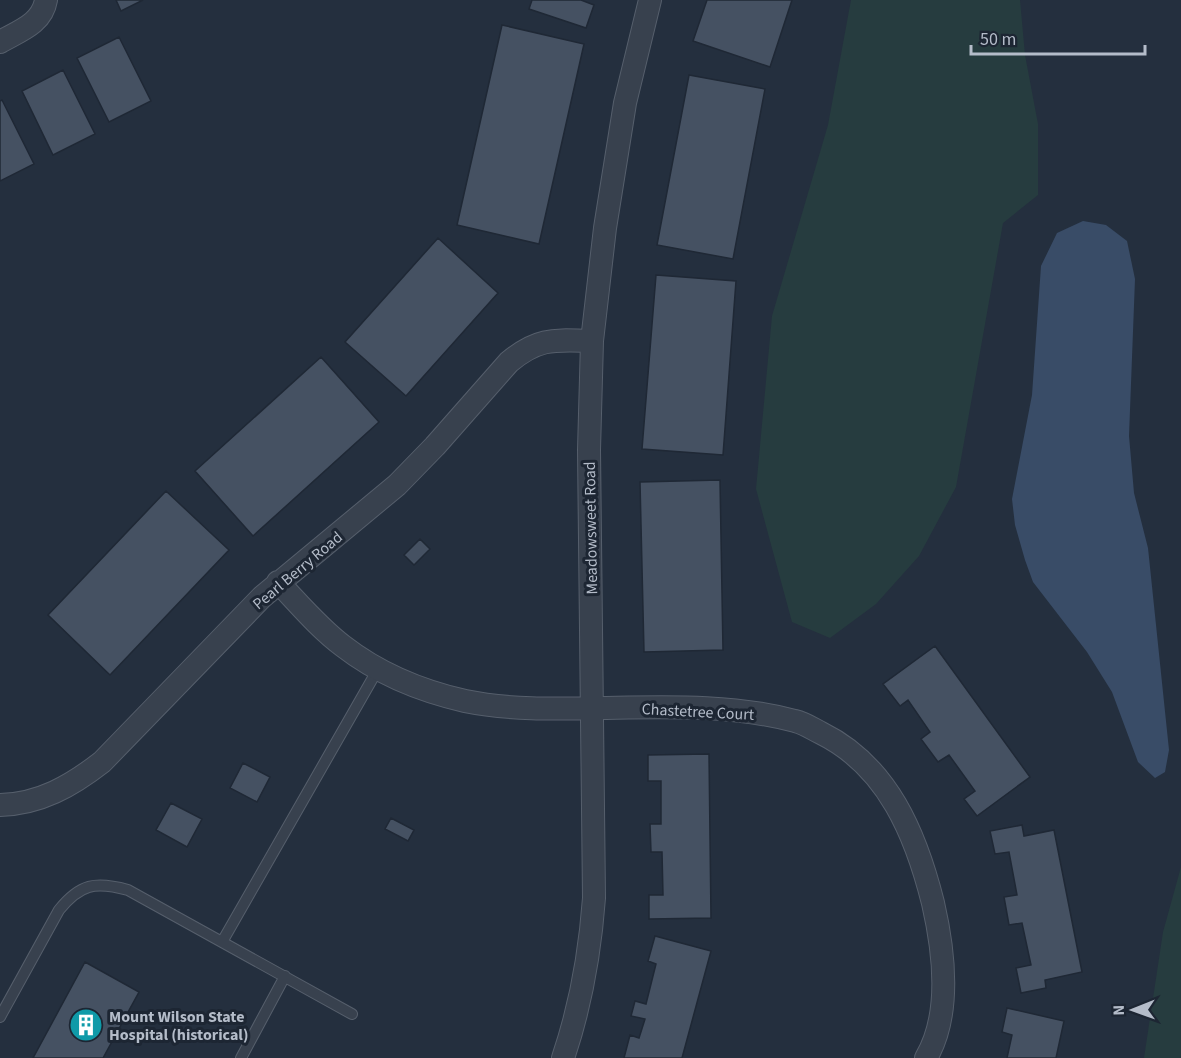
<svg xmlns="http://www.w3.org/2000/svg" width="1181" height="1058" font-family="'Source Sans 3',sans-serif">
<rect width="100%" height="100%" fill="#242f3e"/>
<path fill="#263c3f" d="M851 0H1020L1025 55 1038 124V195L1003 223 956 487 919 556 876 604 830 638 792 622 756 489 772 316 828 125Z
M1181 867V1058H1144L1163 932Z"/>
<path fill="#394c67" d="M1083 221 1106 225 1127 241 1135 279 1129 436 1134 493 1148 548 1169 750 1165 772 1155 778 1138 762 1112 692 1087 652 1033 582 1025 560 1015 525 1012 499 1032 395 1041 266 1057 233Z"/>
<path fill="#455162" stroke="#1f2835" stroke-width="1.5" d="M116 0H143L121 11Z
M532 0H581L594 5 586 28 529 9Z
M707 0H792L770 67 693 41Z
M502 25 584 44 539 244 457 225Z
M119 37 151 101 109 122 77 58Z
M63 70 95 134 53 155 22 91Z
M689 75 765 89 733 259 657 245Z
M2 100 34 164 0 181V101Z
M438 238 498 293 406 396 345 342Z
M656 275 736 281 723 455 642 449Z
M321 357 379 422 253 536 195 471Z
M720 480 723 650 644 652 640 482Z
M166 491 229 550 110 675 48 615Z
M420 539 430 549 414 565 404 555Z
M935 646 1030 777 977 816 964 799 975 791 949 755 938 762 921 739 930 732 908 700 900 706 883 684Z
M709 754 711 918 649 919V895H663L662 852H651L650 824H661V781H648V755Z
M243 763 270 777 257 802 230 788Z
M171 803 202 819 187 847 156 830Z
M391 818 414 830 408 841 385 829Z
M1022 825 1024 836 1054 830 1082 972 1045 980 1046 988 1021 993 1016 968 1031 965 1022 923 1009 925 1004 897 1017 895 1009 852 995 854 990 831Z
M655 936 711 951 682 1058H624L630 1035 639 1038 645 1019 631 1016 635 1001 646 1004 656 964 648 961Z
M85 962 139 992 103 1058H33Z
M1007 1008 1064 1021 1056 1058H1007L1012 1035 1002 1032Z"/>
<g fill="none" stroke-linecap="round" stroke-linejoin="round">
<g stroke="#565f6c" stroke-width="12">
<path id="service" d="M222 942 378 669
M0 1017 59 910C80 884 95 881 128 890L352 1014
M241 1058 285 976"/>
</g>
<g stroke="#565f6c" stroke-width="24">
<path id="minor" d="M0 42C19 31 42 24 46 0
M278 582C299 604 319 628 343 646 379 674 421 691 465 701 509 710 554 709 599 708 664 707 732 704 795 721 804 723 813 729 821 733 888 766 916 835 933 903 944 951 952 1014 926 1058
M0 805C40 804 71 786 102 762L262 597 397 485 435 446 509 362C539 337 555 340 592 341
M563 1058C581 1005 590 953 594 898L589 450 592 341 605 228 625 103 650 0"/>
</g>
<use href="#service" stroke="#38414e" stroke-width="10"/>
<use href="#minor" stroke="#38414e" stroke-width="22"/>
</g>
<defs>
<g id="building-disc" transform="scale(1.725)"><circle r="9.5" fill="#0f9aa8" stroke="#1d2633"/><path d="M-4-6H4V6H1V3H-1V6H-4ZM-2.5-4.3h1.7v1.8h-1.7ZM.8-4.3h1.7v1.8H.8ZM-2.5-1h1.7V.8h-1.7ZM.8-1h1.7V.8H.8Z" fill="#fff"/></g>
</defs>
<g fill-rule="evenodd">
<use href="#building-disc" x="86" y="1025"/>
</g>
<g text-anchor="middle" stroke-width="6" stroke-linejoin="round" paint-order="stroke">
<g font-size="16" fill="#b4bcc9" stroke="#1d2633">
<text transform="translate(590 528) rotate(-91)" y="6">Meadowsweet Road</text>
<text transform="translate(297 570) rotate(-40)" y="6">Pearl Berry Road</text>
<text transform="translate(698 711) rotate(3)" y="6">Chastetree Court</text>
</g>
<g font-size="16" font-weight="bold" fill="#b4bcc9" stroke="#1d2633" text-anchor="start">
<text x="109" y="1022">Mount Wilson State<tspan x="109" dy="18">Hospital (historical)</tspan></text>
</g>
</g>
<g transform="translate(1133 1010) rotate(269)" stroke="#1d2633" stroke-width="4.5" paint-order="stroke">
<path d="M0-4.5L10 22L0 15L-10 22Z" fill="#b4bcc9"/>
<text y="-9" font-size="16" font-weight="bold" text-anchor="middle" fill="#b4bcc9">N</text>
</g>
<path d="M971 45v9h174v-9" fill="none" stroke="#b4bcc9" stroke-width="3"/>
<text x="980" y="45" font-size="18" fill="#b4bcc9" stroke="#1d2633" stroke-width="4.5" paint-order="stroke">50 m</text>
</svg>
